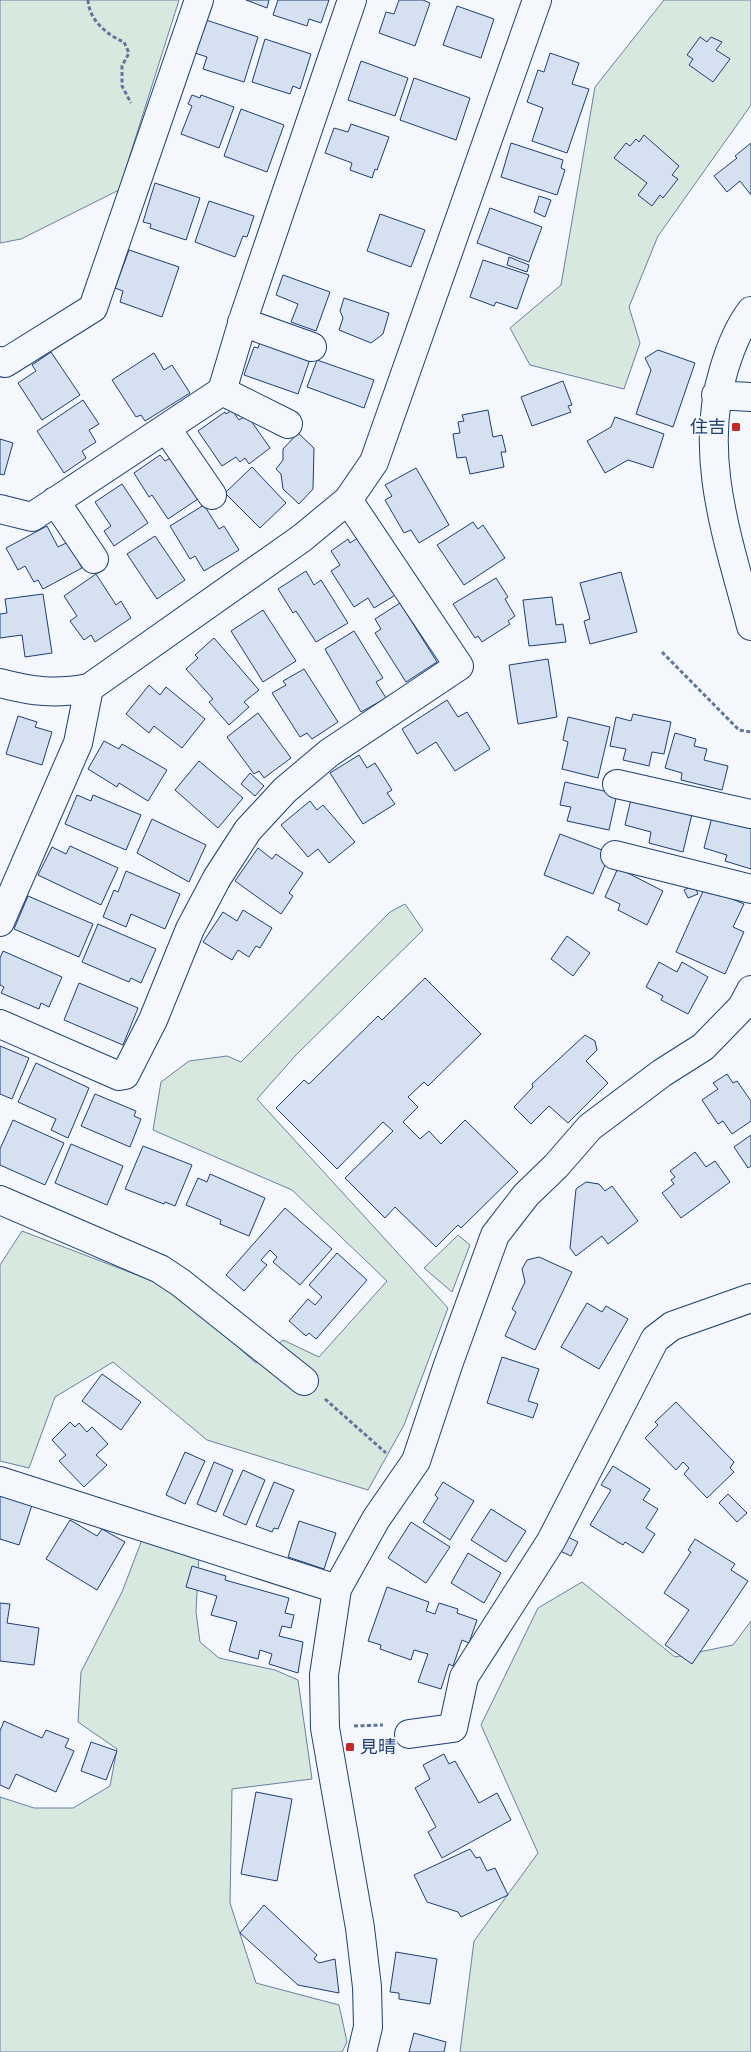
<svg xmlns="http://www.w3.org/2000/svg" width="751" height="2052" font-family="'DejaVu Sans','Noto Sans JP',sans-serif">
<rect width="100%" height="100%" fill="#f4f7fb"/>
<path fill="#d7e8df" stroke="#687fa3" d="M0 0H179L119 190 21 239 0 243Z
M664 0H751V105L658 236 629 307 640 343 624 389 530 365 510 328 561 285 595 87Z
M405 904 423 930 296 1055 257 1099 448 1308 404 1425 368 1490 207 1440 113 1362 55 1397 29 1468 0 1461V1265L22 1231 171 1288 256 1363 283 1340 319 1357 387 1281 292 1190 153 1130 161 1082 189 1061 227 1056 241 1062 390 912Z
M458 1235 470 1245 452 1292 424 1268Z
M143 1537 199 1553 196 1612 200 1642 219 1658 275 1670 298 1680 312 1779 232 1789 230 1903 256 1983 339 2005 347 2042 342 2052H0V1797L34 1808H73L110 1786 117 1749 78 1722 81 1672 122 1592Z
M582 1582 675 1657 733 1645 751 1621V2052H460L474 1941 538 1853 481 1725 538 1608Z"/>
<path fill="#d5e0f0" stroke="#1d3f73" d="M246 0H269L267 8Z
M278 0H329L321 23 309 19 307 26 273 15Z
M399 0H423L430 3 415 46 379 33 386 12 394 14Z
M457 6 494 19 481 58 443 45Z
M206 20 258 37 244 82 203 69 207 57 195 53Z
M700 37 707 42 711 37 722 42 716 50 730 59 713 82 689 65 693 59 687 55Z
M265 39 311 54 300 89 293 86 290 94 252 82Z
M550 53 579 63 572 84 589 89 567 153 532 141 543 108 527 102 538 70 544 72Z
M361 61 408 78 395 116 348 100Z
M414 78 470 98 456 140 400 120Z
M192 95 200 98 201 95 234 107 219 148 181 134 192 106 188 104Z
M241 109 284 125 267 172 224 156Z
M351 124 389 137 377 170 375 169 372 178 350 170 352 163 325 153 334 128 348 132Z
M644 135 679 166 672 175 678 179 663 198 660 195 652 206 638 195 647 183 614 158 626 143 630 146 636 139 639 142Z
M511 143 563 160 561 168 565 170 557 195 501 177Z
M751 143V195L740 181 727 192 714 176 737 158 735 156Z
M155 183 200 198 186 240 150 228 151 224 143 222Z
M539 196 551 200 545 217 534 212Z
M209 201 254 216 247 237 243 236 235 257 195 242Z
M490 208 542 227 529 262 477 243Z
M380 214 425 230 411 267 367 251Z
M129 250 179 267 162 317 120 302 123 291 115 288Z
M509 257 529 265 527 272 507 265Z
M483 260 529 275 517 309 496 302 494 306 470 297Z
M283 275 330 292 316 331 291 322 298 304 276 295Z
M344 298 389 313 383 334 371 343 339 330 343 318 340 311Z
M260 342 310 359 298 394 244 375 254 347 258 348Z
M658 350 695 363 673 427 636 414 651 370 645 358Z
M51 352 80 395 42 420 18 383 36 371 32 365Z
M154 353 164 370 172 365 190 393 145 421 141 415 136 417 112 380Z
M317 360 374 380 364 408 307 387Z
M563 381 572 405 568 406 571 412 532 426 521 397Z
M83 400 99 424 89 430 96 442 82 451 86 458 64 473 37 431Z
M232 410 239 420 247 415 270 448 249 464 245 458 240 462 236 457 222 466 198 431 225 412 226 414Z
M488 410 493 437 502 435 506 452H501L504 467 470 474 466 457 457 458 453 434 460 433 458 422 464 421 462 415Z
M615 417 664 434 653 468 628 460 605 473 587 441 611 427Z
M298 433 314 448 313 489 299 504 283 489 281 474 276 469 283 460V449Z
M0 439 13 443 4 475 0 474Z
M160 455 165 461 171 458 198 499 168 519 152 495 149 497 134 473Z
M252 467 286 503 260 528 225 493Z
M416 468 449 525 419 543 411 530 404 533 385 500 392 496 385 485Z
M122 484 148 523 114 546 104 531 111 526 95 502Z
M204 505 219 529 224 526 239 550 204 571 195 556 190 559 170 526Z
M473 522 478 529 483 525 505 558 464 585 437 545Z
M47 526 58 547 68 542 82 568 43 589 38 580 34 582 25 566 18 570 6 548Z
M155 536 185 580 157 599 127 554Z
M359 537 397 594 374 608 368 598 354 607 331 571 340 565 331 551 348 539 350 543Z
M306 571 314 585 321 580 348 623 316 642 296 611 293 613 278 589Z
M621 572 637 632 590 644 584 621 590 619 580 583Z
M96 574 116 605 121 601 131 618 95 642 91 635 84 640 70 621 77 616 64 596Z
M496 578 508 597 505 599 515 616 508 621 510 624 482 642 478 636 475 638 453 604Z
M43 594 52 653 25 657 22 635 0 638V614L7 613 5 599Z
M552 597 556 625 563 624 566 642 529 646 523 600Z
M400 603 437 662 406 682 375 633 381 629 375 619Z
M263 610 296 661 263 682 231 631Z
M354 631 383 678 376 682 386 698 361 712 325 649Z
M214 638 259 690 244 702 249 707 229 725 209 702 213 699 186 669 198 658 195 655Z
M548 659 557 717 518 724 509 665Z
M304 669 338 722 312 739 307 733 300 737 272 693 286 685 283 681Z
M149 685 160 695 166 687 205 719 182 748 154 726 149 733 126 714Z
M447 700 458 717 467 712 490 749 455 771 436 742 417 754 402 729Z
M258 713 291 758 264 778 259 771 254 774 227 737Z
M633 714 671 722 664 754 652 752 649 766 623 760 626 749 610 746 616 717 631 721Z
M18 716 37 722 35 727 52 732 42 765 6 754Z
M568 717 610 727 598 778 562 769 568 742 563 740Z
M675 733 696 739 694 746 707 749 704 760 728 766 722 790 681 780 682 773 665 768Z
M104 741 119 749 122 744 167 770 148 801 119 783 117 787 88 769Z
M359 755 367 768 375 763 392 790 387 793 395 804 363 824 330 773Z
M199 761 243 798 218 828 175 790Z
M250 773 264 786 255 796 241 784Z
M565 782 617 794 609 830 567 821 571 807 560 805Z
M77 795 91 801 93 795 141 815 126 850 65 824Z
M631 799 692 814 683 852 649 843 651 832 625 825Z
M310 801 317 810 323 805 355 842 329 863 318 849 308 857 281 825Z
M712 817 751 828V869L725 861 727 855 704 848Z
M152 819 206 845 189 882 137 853Z
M560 834 610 853 593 894 544 875Z
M70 846 118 868 101 905 38 875 52 847 66 854Z
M258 848 272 859 276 854 303 873 289 893 293 896 281 914 235 881Z
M618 868 663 891 647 925 618 910 620 904 605 897Z
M126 871 180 894 165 929 131 914 126 927 103 917 114 890 118 892Z
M694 885 698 894 688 898 684 890Z
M705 887 744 904 733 927 744 932 725 974 676 952Z
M28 896 93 924 79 957 14 929Z
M243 910 272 928 260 948 256 946 249 957 238 950 232 960 203 942 223 912 237 921Z
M98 924 156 949 141 983 131 978 129 982 82 962Z
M567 936 590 953 573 976 551 959Z
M3 951 62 977 49 1007 41 1003 39 1009 1 993 4 987 0 985V958Z
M659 962 677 972 682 962 708 977 688 1014 661 1000 663 996 646 987Z
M425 978 481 1034 428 1086 424 1082 408 1097 418 1107 403 1122 420 1139 429 1131 441 1144 465 1120 518 1172 461 1228 458 1225 436 1247 395 1207 385 1218 345 1178 393 1131 383 1122 337 1169 276 1108 304 1080 309 1084 378 1016 382 1020Z
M79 983 138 1008 123 1045 64 1020Z
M585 1035 595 1041 597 1050 586 1061 608 1083 568 1123 549 1106 531 1124 514 1107 533 1087 532 1084Z
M0 1046 29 1058 12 1099 0 1094Z
M36 1063 89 1088 68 1138 51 1130 56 1119 18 1102Z
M727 1074 733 1083 737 1081 751 1101V1121L732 1134 723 1121 718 1124 702 1100 718 1089 713 1083Z
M95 1094 136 1111 134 1116 141 1119 130 1147 81 1126Z
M13 1120 64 1143 45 1185 0 1165V1149Z
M751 1135V1166L748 1168 734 1147Z
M71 1144 123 1166 107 1205 55 1183Z
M143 1146 192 1165 175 1206 165 1202 164 1204 125 1189Z
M695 1152 706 1167 715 1161 730 1182 681 1218 662 1193 674 1184 671 1180 675 1177 670 1171Z
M210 1174 265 1198 249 1236 220 1224 221 1220 186 1205 198 1178 207 1182Z
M586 1182 599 1184 605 1191 612 1186 638 1221 608 1244 602 1236 576 1256 570 1248 576 1189Z
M285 1208 332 1249 300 1285 273 1262 277 1257 270 1250 261 1260 267 1265 244 1291 226 1275Z
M337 1253 367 1280 316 1339 309 1333 306 1336 289 1321 308 1299 315 1305 322 1297 309 1285Z
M539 1257 572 1272 535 1350 505 1336 516 1312 512 1309 525 1282 522 1269 527 1260Z
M587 1303 602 1312 606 1306 628 1319 599 1369 561 1347Z
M502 1357 539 1369 528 1401 538 1404 533 1418 487 1403Z
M102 1374 141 1402 121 1430 82 1401Z
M676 1402 734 1462 730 1468 734 1472 707 1498 684 1474 689 1468 683 1462 676 1470 645 1438 658 1425 655 1422Z
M70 1422 75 1427 79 1423 87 1432 92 1427 108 1444 96 1455 107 1465 84 1487 59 1461 66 1455 52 1440Z
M185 1452 205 1461 185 1504 166 1495Z
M214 1462 233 1470 216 1512 197 1504Z
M613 1466 650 1489 643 1500 658 1509 646 1528 655 1534 643 1553 625 1542 623 1545 590 1525 611 1490 601 1485Z
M243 1470 265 1480 246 1525 223 1515Z
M274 1482 294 1490 278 1529 274 1528 272 1532 256 1526Z
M443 1482 474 1501 450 1540 423 1522 438 1498 435 1495Z
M728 1494 747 1513 737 1522 719 1503Z
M0 1495 32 1505 19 1545 0 1539Z
M491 1509 526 1531 506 1562 471 1540Z
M70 1520 97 1536 102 1529 125 1542 97 1590 46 1559Z
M299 1521 336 1533 324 1569 288 1557Z
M411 1522 450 1547 426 1583 388 1558Z
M566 1536 578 1542 571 1556 558 1550Z
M695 1539 735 1564 731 1570 748 1581 692 1664 665 1645 689 1610 664 1593 691 1552 688 1550Z
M468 1553 501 1573 484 1603 451 1583Z
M192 1566 226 1576 225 1580 289 1598 285 1613 294 1615 291 1628 282 1626 279 1636 303 1642 298 1673 269 1664 272 1654 260 1650 258 1659 229 1651 237 1622 211 1615 217 1596 186 1587Z
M387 1587 429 1602 426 1611 435 1614 439 1603 458 1609 457 1613 477 1620 469 1643 462 1640 453 1666 449 1664 441 1689 418 1682 428 1654 414 1650 411 1660 380 1649 381 1645 368 1641Z
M0 1603 10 1604 7 1623 39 1628 34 1665 0 1661Z
M4 1721 42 1738 46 1730 69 1739 65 1747 74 1751 56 1792 16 1774 9 1789 0 1785V1731Z
M91 1742 117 1751 106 1780 81 1771Z
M444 1754 449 1764 455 1761 479 1803 497 1793 511 1820 442 1858 428 1832 436 1827 415 1788 430 1779 423 1765Z
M256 1792 292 1799 277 1881 241 1874Z
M470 1849 476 1858 480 1857 487 1871 495 1868 508 1895 461 1917 458 1912 427 1902 414 1875Z
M264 1905 317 1955 314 1959 319 1963 335 1959 339 1993 298 1985 240 1933Z
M396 1952 437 1959 430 2004 399 1999V1993L390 1992Z
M414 2033 446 2042 444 2052H409Z"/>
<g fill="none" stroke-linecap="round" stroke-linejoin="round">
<g stroke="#1d3f73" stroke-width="30">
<path id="minor" d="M751 311C738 328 730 349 724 369 697 456 729 541 751 626
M242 322 312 347
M0 361 5 363 93 308 199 0
M222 391 288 424
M716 395 751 397
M166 428 212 495
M55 501 94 559
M0 509 32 517 222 391 245 314 352 0
M0 683C33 692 56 694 89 688L302 538 348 500 374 462 537 0
M617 784 751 814
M615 855 751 889
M0 922 78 743 89 688
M0 1024 119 1076 125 1075 153 1020 190 929 217 878 248 830 285 790 329 753 459 666 348 500
M0 1200 160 1269 181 1283 304 1381
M0 1481 337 1589
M409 1734 453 1728 464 1677 551 1541 655 1339 672 1326 751 1298
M362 2052 368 2027 367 1987 360 1928 325 1728 324 1675 337 1589 376 1519 416 1461 448 1365 495 1235 526 1195 556 1166 590 1127 662 1073 703 1047 742 1007 751 990"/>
</g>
<path stroke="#5e769c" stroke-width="3" stroke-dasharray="4 2.5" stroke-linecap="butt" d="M88 0C89 20 107 35 124 42L129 53 122 66V86L131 103
M662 652 739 730 751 732
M325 1399 386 1453
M354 1726 383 1725"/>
<use href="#minor" stroke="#f4f7fb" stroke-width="28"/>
</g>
<g fill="#c62828" stroke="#f4f7fb" stroke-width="2">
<rect x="731" y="422" width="10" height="10" rx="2.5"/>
<rect x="345" y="1742" width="10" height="10" rx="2.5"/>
</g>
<g text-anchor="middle" stroke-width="4" stroke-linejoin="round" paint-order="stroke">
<g font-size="18" fill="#1d3f73" stroke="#f4f7fb" text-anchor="end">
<text x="726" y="433">住吉</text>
<text x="360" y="1753" text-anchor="start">見晴</text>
</g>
</g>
</svg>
